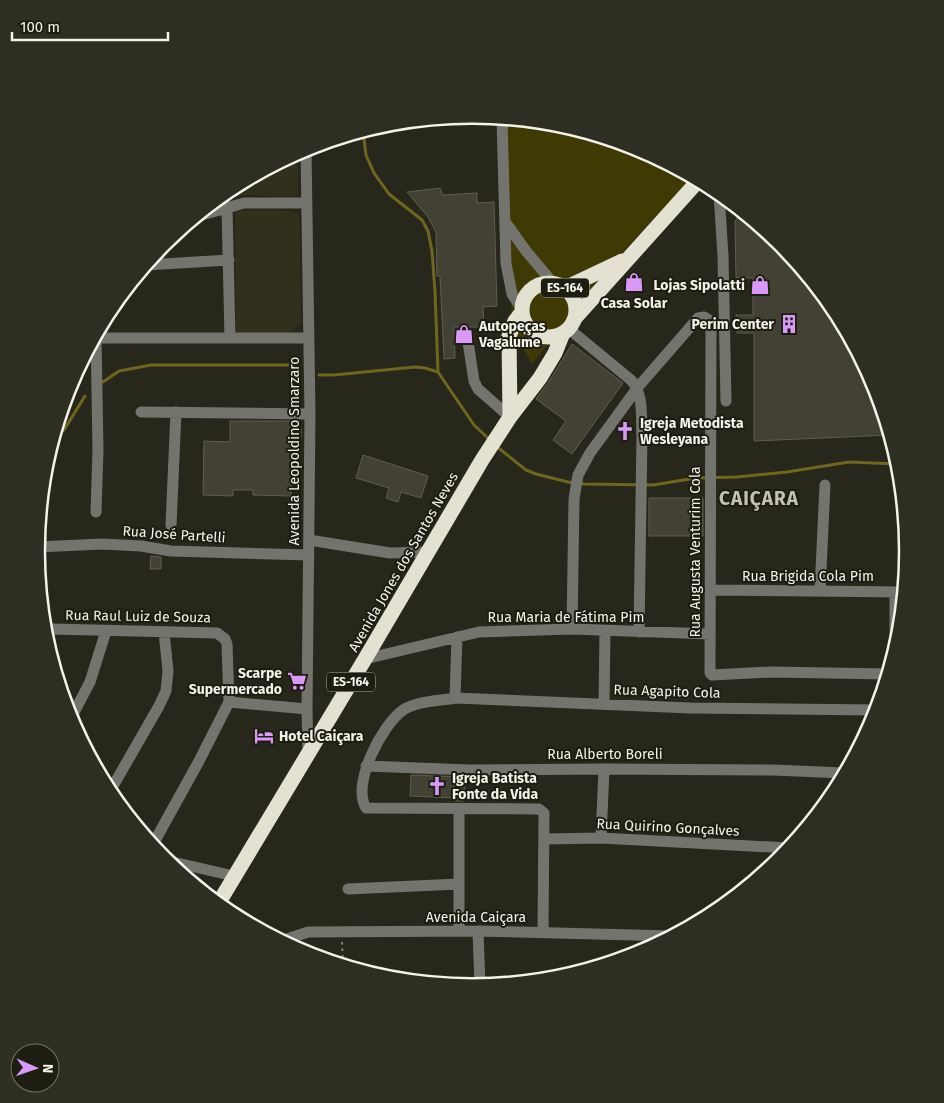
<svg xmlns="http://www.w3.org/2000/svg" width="944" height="1103" font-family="'Fira Sans',sans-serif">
<rect width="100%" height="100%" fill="#28271b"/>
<path fill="#31301d" d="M298 153V196L244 195 212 204 230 189Z
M266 210 291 211 299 215 301 322 286 335 236 334 235 211Z"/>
<path fill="#3f3a03" d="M505 119 557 124 639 149 694 178 655 217 608 269 532 364 512 327Z"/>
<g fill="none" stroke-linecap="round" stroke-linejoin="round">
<path stroke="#6e671d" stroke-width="3" d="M363 131 366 155 374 173 389 194 422 220 428 231 432 251 435 292 438 372 474 425 490 440
M319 375H334L415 367 425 368 438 372
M103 382 119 371 151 365H298
M55 434 64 430 85 396
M496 446 526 470 536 474 568 482 584 484 653 485 696 478 737 477 787 472 849 462 898 464"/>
</g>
<path fill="#424134" stroke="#5f5e51" d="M440 188 443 195 477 193V203L494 202 497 306 483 307 484 327H454L455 358 444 359 440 276H437L436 232 428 217 407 192Z
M739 215H746L780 244 834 310 875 385 890 435 754 441V333H737L736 315H753V278H736L735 221Z
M572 344 623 383 572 454 553 440 566 421 536 399 548 383Z
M230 421H292L296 428H301V438H292L291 496 253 495V490H233V496L203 495 204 441 230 442Z
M363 455 428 476 421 498 401 492 398 502 386 498 389 488 356 478Z
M649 498H703V536H649Z
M151 556 161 557V569H150Z
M411 775 465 777 464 801H454L455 798 410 796Z"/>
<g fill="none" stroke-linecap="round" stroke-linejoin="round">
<path stroke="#838378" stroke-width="2" stroke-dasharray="2.5 4" stroke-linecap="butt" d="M342 942 343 965"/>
<path stroke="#74746e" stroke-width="11" d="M502 119 506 263 512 294 522 309
M306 149 310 414 307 709 308 754
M719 193 723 256 726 401
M227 208 230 338
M195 217 244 203H306
M506 223 526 251 553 283
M146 265 229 260
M569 329 631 380C644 394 641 417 642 436L639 632
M96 335 98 450 96 512
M94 338H309
M468 342 474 381 478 389 510 417
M141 412 310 414
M171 525 176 412
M309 540 390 553 428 552
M37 547 102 544 141 546 171 551 309 555
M711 590 904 592
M820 591 825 485
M895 592V650
M572 629 574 499 578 475 590 453 638 387 698 318 704 317 709 320 711 326 710 673 712 675 771 672 888 674
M44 631 52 629 217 633 225 639 227 644 229 702 199 761 152 846
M365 659 479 632 572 629 710 634
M455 698 457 637
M229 702 307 709
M604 704 605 631
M70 720 90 682 106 631
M366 766 470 770 604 769 773 770 845 773
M109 793 159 706 166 691 168 671 164 632
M601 838 604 769
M544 839 601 838 789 848
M164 860 234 876
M348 889 459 884
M459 931V809
M478 931 480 986
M543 932 544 813 539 809 366 808C351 784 382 725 403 710 417 701 439 701 455 698L690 708 877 710
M281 941 308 932 478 931 673 936"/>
<path stroke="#e3e2d2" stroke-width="15" d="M522 310a27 27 0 1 1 54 0a27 27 0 1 1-54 0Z
M565 288 622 261
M575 318 698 181
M510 417 509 336 515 321 522 312
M218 904 365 659 482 460 510 417 540 378 555 353 563 333"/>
</g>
<defs>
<g id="shop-bare" transform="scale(1.5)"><path d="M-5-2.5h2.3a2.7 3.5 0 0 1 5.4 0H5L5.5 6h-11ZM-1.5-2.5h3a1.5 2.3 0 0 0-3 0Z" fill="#d99af7" stroke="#1e1d12" stroke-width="2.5" paint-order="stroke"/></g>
<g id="building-bare" transform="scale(1.5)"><path d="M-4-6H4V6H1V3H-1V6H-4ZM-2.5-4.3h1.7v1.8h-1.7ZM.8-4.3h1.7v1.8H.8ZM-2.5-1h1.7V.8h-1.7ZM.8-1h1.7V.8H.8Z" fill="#d99af7" stroke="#1e1d12" stroke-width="2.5" paint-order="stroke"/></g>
<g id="church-bare" transform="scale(1.5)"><path d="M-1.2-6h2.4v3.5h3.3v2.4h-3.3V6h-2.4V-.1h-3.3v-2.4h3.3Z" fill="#d99af7" stroke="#1e1d12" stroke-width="2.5" paint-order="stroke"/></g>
<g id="supermarket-bare" transform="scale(1.5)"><path d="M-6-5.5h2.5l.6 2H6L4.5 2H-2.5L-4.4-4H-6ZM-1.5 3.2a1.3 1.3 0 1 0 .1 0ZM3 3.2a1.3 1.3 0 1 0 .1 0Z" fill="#d99af7" stroke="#1e1d12" stroke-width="2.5" paint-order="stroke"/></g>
<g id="hotel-bare" transform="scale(1.5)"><path d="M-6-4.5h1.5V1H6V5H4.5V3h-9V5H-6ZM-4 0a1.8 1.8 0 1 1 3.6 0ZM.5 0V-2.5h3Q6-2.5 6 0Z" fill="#d99af7" stroke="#1e1d12" stroke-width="2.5" paint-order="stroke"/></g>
</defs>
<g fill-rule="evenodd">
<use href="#shop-bare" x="634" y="282"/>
<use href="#shop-bare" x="760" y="285"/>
<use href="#building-bare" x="789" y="324"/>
<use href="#shop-bare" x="464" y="334"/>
<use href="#church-bare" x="625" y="431"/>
<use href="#supermarket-bare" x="297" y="681"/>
<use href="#hotel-bare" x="264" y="736"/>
<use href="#church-bare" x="437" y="786"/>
</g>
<g text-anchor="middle" stroke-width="4" stroke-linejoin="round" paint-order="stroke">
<g fill="#1e1d12" stroke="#b3b3a9" stroke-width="1">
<rect x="541" y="278.5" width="48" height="19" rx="4"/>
<rect x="327" y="672.5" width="48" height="19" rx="4"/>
</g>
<g font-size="12" font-weight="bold" fill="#f3f3ea">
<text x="565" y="292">ES-164</text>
<text x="351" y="686">ES-164</text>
</g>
<g font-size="14" font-weight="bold" fill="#f3f3ea" stroke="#1e1d12" text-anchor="start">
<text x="745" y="290" text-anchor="end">Lojas Sipolatti</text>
<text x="634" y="308" text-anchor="middle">Casa Solar</text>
<text x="774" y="329" text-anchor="end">Perim Center</text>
<text x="479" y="331">Autopeças<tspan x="479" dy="16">Vagalume</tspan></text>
<text x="640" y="428">Igreja Metodista<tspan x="640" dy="16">Wesleyana</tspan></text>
<text x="282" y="678" text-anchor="end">Scarpe<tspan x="282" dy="16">Supermercado</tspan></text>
<text x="279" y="741">Hotel Caiçara</text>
<text x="452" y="783">Igreja Batista<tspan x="452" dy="16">Fonte da Vida</tspan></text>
</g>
<g font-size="14" fill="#f3f3ea" stroke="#1e1d12">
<text transform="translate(294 451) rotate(-90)" y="5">Avenida Leopoldino Smarzaro</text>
<text transform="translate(174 534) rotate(4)" y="5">Rua José Partelli</text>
<text transform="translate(695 552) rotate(-90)" y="5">Rua Augusta Venturim Cola</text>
<text transform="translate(403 562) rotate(-60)" y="5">Avenida Jones dos Santos Neves</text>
<text x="808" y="581">Rua Brigida Cola Pim</text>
<text transform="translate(138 616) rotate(1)" y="5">Rua Raul Luiz de Souza</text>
<text x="566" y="622">Rua Maria de Fátima Pim</text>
<text transform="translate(667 691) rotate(2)" y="5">Rua Agapito Cola</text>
<text x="605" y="759">Rua Alberto Boreli</text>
<text transform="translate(668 827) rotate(3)" y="5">Rua Quirino Gonçalves</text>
<text x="476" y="922">Avenida Caiçara</text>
</g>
<g font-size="19" font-weight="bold" letter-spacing="1" fill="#c3c2b2" stroke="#1e1d12">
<text x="759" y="505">CAIÇARA</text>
</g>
</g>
<path d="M0 0H944V1103H0ZM45 551a427 427 0 1 1 854 0a427 427 0 1 1-854 0Z" fill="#2f2e23" fill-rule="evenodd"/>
<path fill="none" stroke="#f3f3ea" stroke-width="2.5" d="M45 551a427 427 0 1 1 854 0a427 427 0 1 1-854 0Z"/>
<g transform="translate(35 1068) rotate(92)"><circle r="24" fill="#1e1d12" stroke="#737368"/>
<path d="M0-4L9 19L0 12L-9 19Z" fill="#d99af7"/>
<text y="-8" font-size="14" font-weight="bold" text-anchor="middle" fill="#f3f3ea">N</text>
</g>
<path d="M12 32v8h156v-8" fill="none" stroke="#f3f3ea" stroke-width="2.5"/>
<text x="20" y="32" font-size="15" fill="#f3f3ea" stroke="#1e1d12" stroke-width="4" paint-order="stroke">100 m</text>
</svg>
